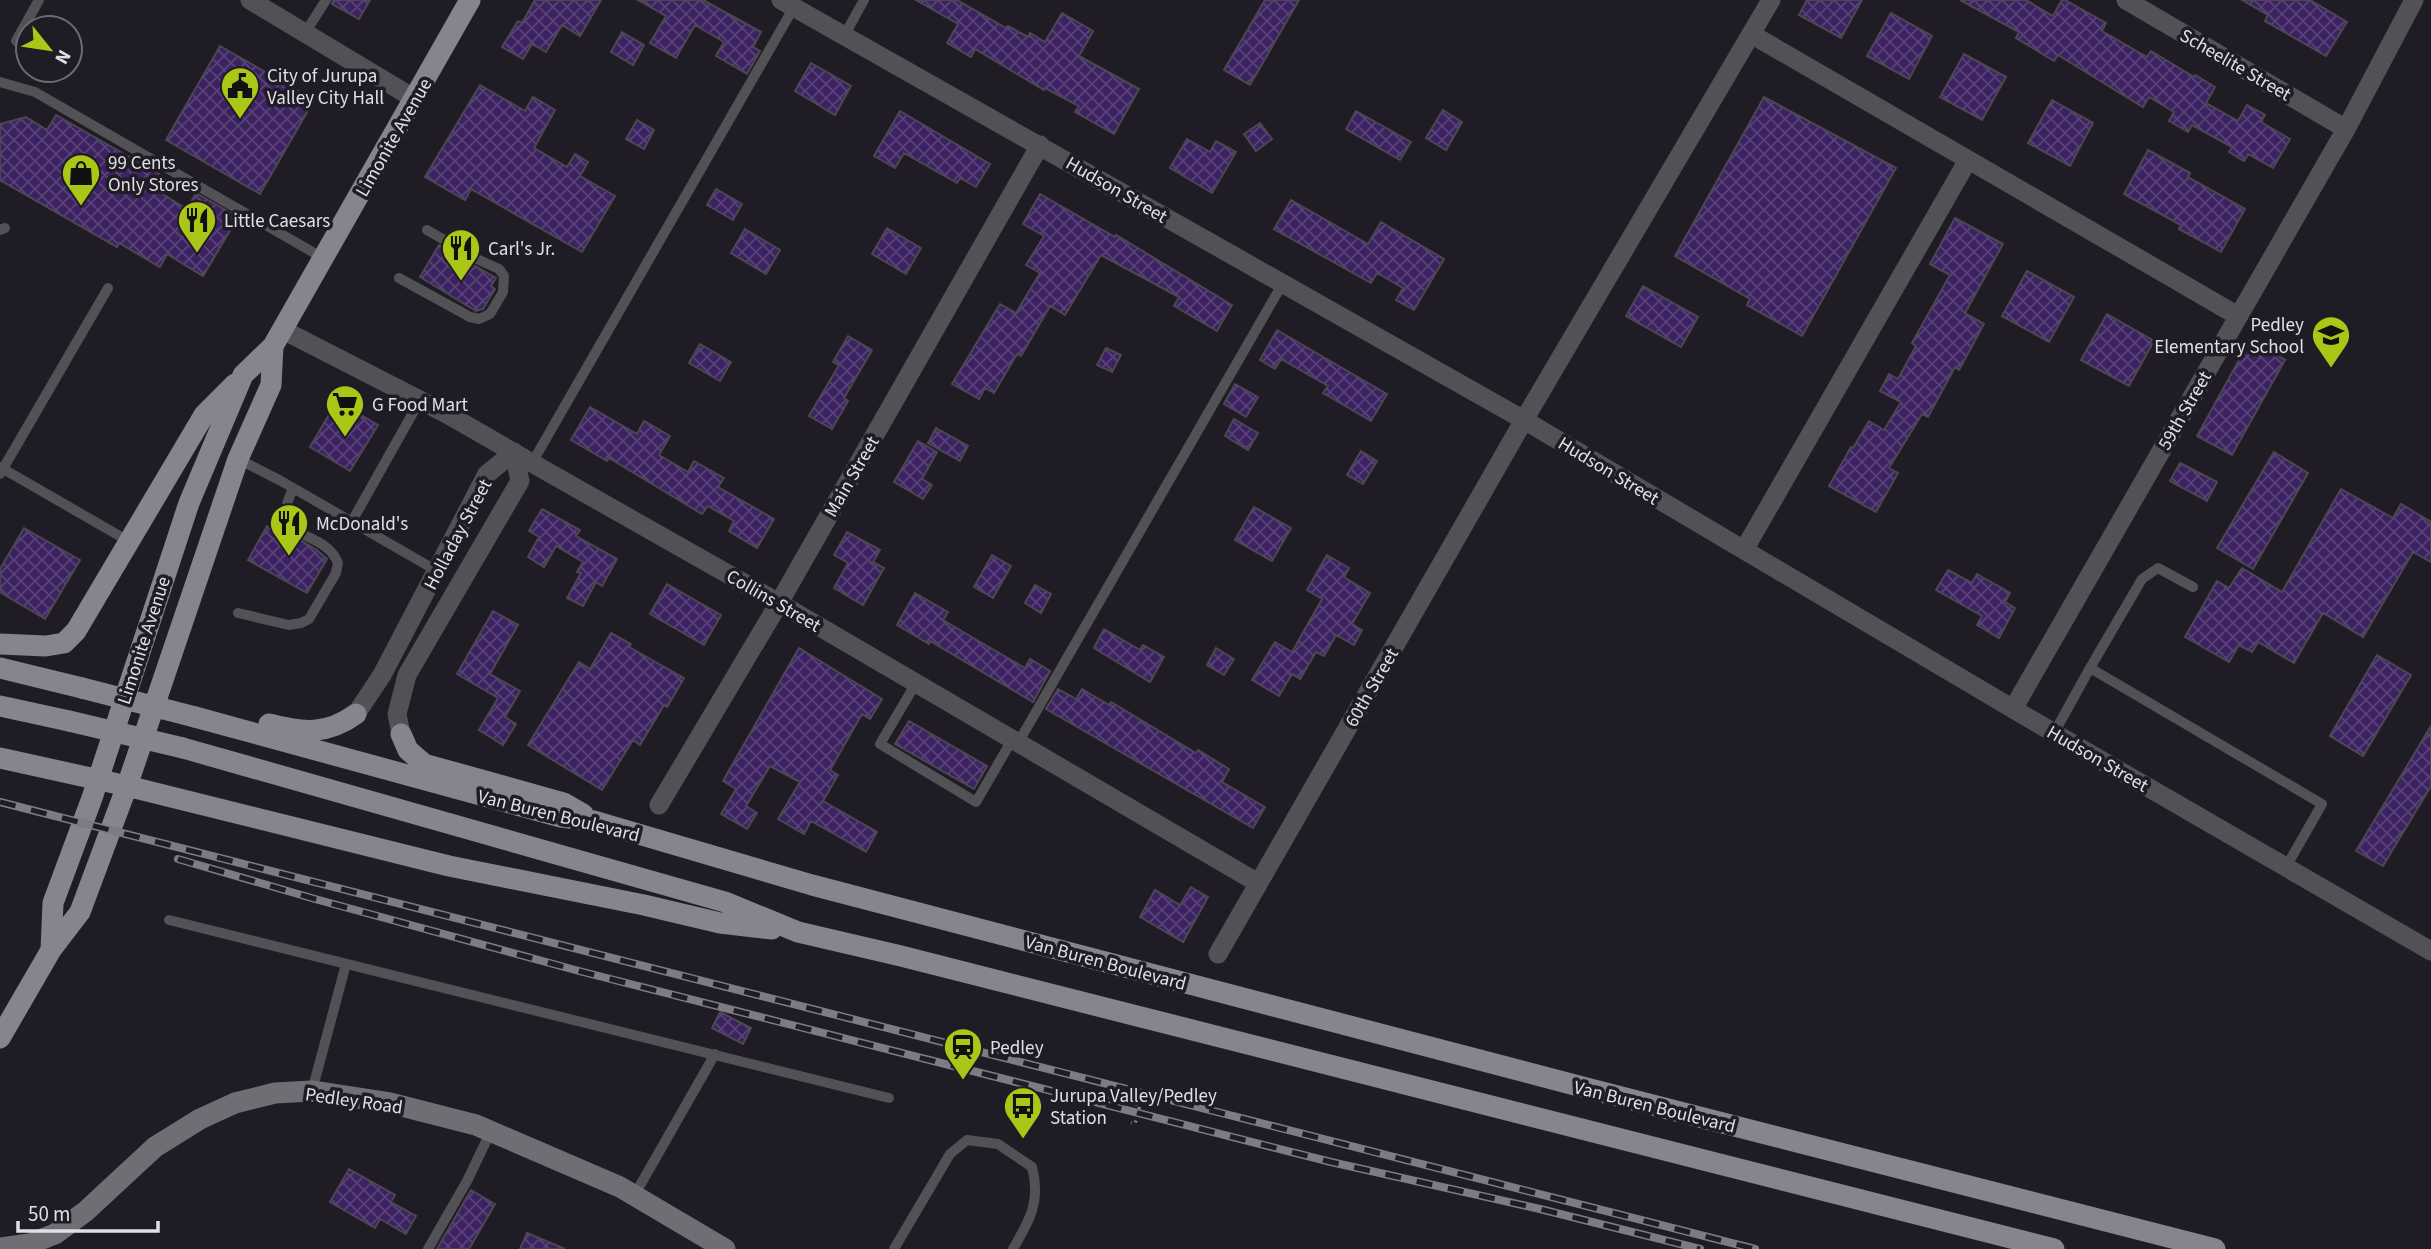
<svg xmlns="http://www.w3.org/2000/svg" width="2431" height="1249" font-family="'Source Sans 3',sans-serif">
<defs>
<pattern id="building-cross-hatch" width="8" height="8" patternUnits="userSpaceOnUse" patternTransform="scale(1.75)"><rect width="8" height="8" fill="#3c2260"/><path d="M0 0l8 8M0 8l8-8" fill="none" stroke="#584277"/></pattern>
</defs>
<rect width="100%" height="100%" fill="#1f1c25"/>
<path fill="url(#building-cross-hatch)" stroke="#4b4852" stroke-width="2" d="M333 0H370L359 19 332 4Z
M535 0H601L580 36 562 25 546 52 532 44 523 59 502 47 518 21 522 23Z
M638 0H703L761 32 753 47 760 51 747 74 716 56 724 42 695 25 676 58 650 43 666 16Z
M916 0H957L1006 28 1008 26 1028 37 1030 33 1045 42 1062 13 1093 31 1079 56 1139 89 1114 134 1075 112 1079 106 1045 88 1044 90 975 49 971 57 947 43 958 24Z
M1265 0H1299L1250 85 1224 70Z
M1807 0H1862L1841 38 1799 15Z
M1960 0H2026L2053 16 2062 0H2065L2106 23 2102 31 2147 57 2151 51 2194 77 2195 75 2215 87 2206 103 2238 121 2247 105 2265 115 2261 122 2290 139 2273 168 2248 154 2244 161 2229 152 2232 147 2192 125 2188 132 2169 121 2174 112 2149 97 2143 107 2058 55 2054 61 2016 38 2019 32Z
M2242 0H2310L2347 22 2326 56 2265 21 2268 15Z
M1891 13 1932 36 1909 79 1867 56Z
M622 32 644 45 633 65 611 52Z
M220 46 314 100 260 194 166 140Z
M1964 54 2006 77 1982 120 1940 97Z
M811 63 851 86 835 115 795 91Z
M480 85 525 111 533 97 555 110 534 148 567 167 575 154 588 162 580 176 615 196 582 252 471 189 465 200 425 177Z
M1764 97 1896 168 1802 336 1747 305 1750 299 1675 256Z
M2052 100 2093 123 2070 166 2028 143Z
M1443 110 1462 122 1446 150 1426 138Z
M900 111 990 164 976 187 960 178 957 183 904 153 895 168 874 156Z
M1356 111 1411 142 1400 160 1346 129Z
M56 115 159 174 151 187 187 209 196 193 238 217 203 276 167 254 160 267 119 243 117 247 0 180V124L26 117 47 130Z
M637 120 654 130 644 149 626 139Z
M1260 123 1272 139 1256 151 1244 134Z
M1187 139 1210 152 1216 141 1236 152 1212 193 1170 168Z
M2148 150 2190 173 2188 177 2245 209 2221 252 2179 229 2181 225 2124 194Z
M716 189 742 204 733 220 707 205Z
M1040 194 1115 237 1116 235 1232 305 1217 331 1174 306 1179 297 1101 255 1065 315 1050 306 1021 356 1017 354 994 393 985 388 979 399 952 384 1000 304 1016 313 1040 273 1026 265 1044 236 1023 224Z
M1291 200 1368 244 1381 222 1444 259 1414 310 1396 300 1403 288 1377 273 1371 283 1274 229Z
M1955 218 2003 244 1965 313 1984 324 1959 370 1955 367 1928 417 1922 414 1889 468 1898 473 1876 512 1829 486 1851 447 1853 448 1869 421 1884 430 1901 402 1880 391 1889 374 1898 379 1916 346 1912 343 1950 275 1930 264Z
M887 228 921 248 906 274 872 254Z
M745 229 780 250 766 274 731 253Z
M439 245 496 278 491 286 495 289 483 309 476 311 420 277Z
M2027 271 2074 297 2049 342 2002 316Z
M1643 286 1698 317 1681 347 1626 316Z
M2107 314 2154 341 2129 386 2081 360Z
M1277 330 1387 394 1371 421 1323 393 1328 386 1281 359 1275 369 1260 360Z
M848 336 872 350 844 398 848 401 832 429 809 416 839 365 833 362Z
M2250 340 2285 360 2232 455 2197 436Z
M700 344 731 362 720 381 689 363Z
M1106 348 1121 355 1112 372 1097 365Z
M1235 384 1258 397 1246 417 1224 404Z
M337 401 378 425 350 471 310 447Z
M590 407 637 434 644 421 670 436 659 455 688 472 694 461 724 478 718 487 774 519 757 548 729 531 734 521 708 506 702 514 609 458 607 461 571 440Z
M1234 419 1258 433 1248 450 1225 436Z
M936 428 968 446 960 461 928 443Z
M918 441 937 452 922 479 932 485 923 499 894 482Z
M1361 451 1377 461 1363 484 1347 475Z
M2274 452 2308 473 2253 569 2217 548Z
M2180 463 2217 482 2207 501 2170 481Z
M2341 489 2393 518 2401 504 2431 522V562L2413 552 2363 637 2323 613 2294 663 2258 642 2252 652 2239 645 2229 662 2185 637 2217 581 2229 588 2242 568 2282 592Z
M1254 507 1291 528 1272 561 1235 540Z
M542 509 580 530 576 536 617 559 602 586 596 582 583 606 567 598 581 573 577 572 583 562 556 546 544 567 528 557 539 537 529 531Z
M267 526 286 537 288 533 317 550 327 559 307 593 248 560Z
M24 528 80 560 45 619 0 592V569Z
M847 532 880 550 873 562 884 568 863 605 834 588 848 563 834 555Z
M992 555 1011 566 993 598 974 587Z
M1327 555 1349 568 1344 577 1370 593 1352 624 1362 630 1354 645 1336 635 1324 656 1316 652 1300 679 1292 674 1279 696 1252 680 1275 642 1292 652 1322 599 1307 590Z
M1948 570 1972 583 1977 574 2010 593 2005 602 2015 608 1999 638 1977 625 1982 616 1936 590Z
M667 584 721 615 704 645 650 614Z
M1035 585 1051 594 1041 613 1025 603Z
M915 593 948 612 943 620 987 646 1025 668 1030 659 1050 671 1033 702 930 641 929 644 897 625Z
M493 611 518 625 490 674 520 691 505 717 516 724 503 745 479 730 498 698 457 674Z
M1104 629 1140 650 1143 645 1164 657 1150 682 1094 648Z
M611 633 631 644 629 647 684 678 667 707 664 705 640 745 633 740 602 790 528 745 579 662 590 669Z
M799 648 882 699 870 719 862 714 830 770 838 775 823 801 877 832 866 852 811 821 804 834 778 819 800 782 770 766 746 806 757 813 747 829 721 814 736 789 723 781Z
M1216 648 1234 659 1224 675 1207 665Z
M2377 655 2411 675 2363 756 2330 736Z
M1058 689 1076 699 1082 689 1109 705 1111 702 1196 753 1198 750 1229 769 1222 782 1265 807 1253 828 1046 709Z
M909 721 987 766 974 789 895 744Z
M2431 726V786L2383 866 2356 851Z
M1191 887 1208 897 1183 942 1140 917 1155 890 1180 905Z
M720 1012 751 1028 743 1044 712 1028Z
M349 1169 395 1195 391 1202 416 1216 406 1234 380 1219 375 1228 330 1202Z
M471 1190 495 1204 469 1249H437Z
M527 1233 565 1249H520Z"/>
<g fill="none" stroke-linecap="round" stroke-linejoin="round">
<path stroke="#838188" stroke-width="3.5" stroke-dasharray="2 5" stroke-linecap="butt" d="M1081 1090 1140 1105 1135 1124 1131 1123"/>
<path stroke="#525155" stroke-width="10" d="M305 33 326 0
M844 36 864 0
M16 41 39 0
M0 82 35 92 323 258
M0 230 5 228
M399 278 470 317 479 319 490 314 503 292 504 276 499 269 479 260 427 230
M238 459 281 481 437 571
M532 463 794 7
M0 467 130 542
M0 474 108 288
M351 523 419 402
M238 613 289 625 301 623 309 619 336 573 338 563C324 527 266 543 293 489
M2090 668 2142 579 2158 568 2193 587
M916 683 880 744 976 802 1012 740
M2054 733 2090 668 2322 804 2286 867
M1018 743 1283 283
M169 920 889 1098
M312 1091 346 964
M634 1196 715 1054
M428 1249 467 1181 491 1131
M894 1249 950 1154 967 1140 998 1144 1032 1167C1041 1201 1030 1220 1013 1249"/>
<path stroke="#525155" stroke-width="19" d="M250 0 415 99
M781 0 1524 420 2054 733 2431 951
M2126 0 2346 129
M1751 34 2238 316
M283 330 447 414 532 463 779 603 1258 883
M1744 550 1968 160
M2013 709 2346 129 2414 0
M356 714 382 675 487 474 514 452 520 481 407 675 397 714 401 734
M659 805 779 603 1040 145
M1218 954 1524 420 1771 0"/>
<path stroke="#706e75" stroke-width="21" d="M0 1248 29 1244 55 1234 86 1211 155 1147 200 1119 235 1103 275 1093 312 1091 390 1103 476 1125 620 1187 725 1249"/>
<path stroke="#87848d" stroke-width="21" d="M0 644 46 646 64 643 76 631 204 415 235 384
M0 668 82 688
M0 706 69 721
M195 717 561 817 594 821 812 885 1590 1089 2215 1249
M269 724C303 733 327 735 356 714
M401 734 408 750 424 764 564 803 583 814
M183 748 725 902 798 932 901 956 2054 1249
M0 758 127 786 449 866 644 905 720 923 772 929
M51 950 53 903 92 798 189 503 243 375 273 346 470 0
M0 1038 51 950 80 912 127 786 238 459 271 385 273 346"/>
<g stroke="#7e7c83" stroke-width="8">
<path id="rail" d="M0 802 1755 1249
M178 859 315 899 579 971 1331 1162 1540 1209 1700 1249"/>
</g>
<use href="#rail" stroke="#1f1c25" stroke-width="5" stroke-dasharray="16" stroke-linecap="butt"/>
<path stroke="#87848d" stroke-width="21" d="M82 688 195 717
M69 721 183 748"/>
</g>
<defs>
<g id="civic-pin" transform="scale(2.0125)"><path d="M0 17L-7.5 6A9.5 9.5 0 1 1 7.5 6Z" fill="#aac717" stroke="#1f1c25"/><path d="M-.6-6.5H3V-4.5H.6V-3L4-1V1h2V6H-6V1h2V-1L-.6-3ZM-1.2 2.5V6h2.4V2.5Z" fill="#111"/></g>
<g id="shop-pin" transform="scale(2.0125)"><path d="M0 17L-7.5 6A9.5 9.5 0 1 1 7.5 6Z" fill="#aac717" stroke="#1f1c25"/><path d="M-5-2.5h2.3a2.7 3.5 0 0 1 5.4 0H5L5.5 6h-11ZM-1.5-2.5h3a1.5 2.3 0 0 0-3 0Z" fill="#111"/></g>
<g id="restaurant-pin" transform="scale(2.0125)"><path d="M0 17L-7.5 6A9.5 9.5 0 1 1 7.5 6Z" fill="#aac717" stroke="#1f1c25"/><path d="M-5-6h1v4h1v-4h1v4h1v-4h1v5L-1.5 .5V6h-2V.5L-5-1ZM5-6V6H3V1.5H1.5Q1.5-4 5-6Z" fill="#111"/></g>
<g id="school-pin" transform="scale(2.0125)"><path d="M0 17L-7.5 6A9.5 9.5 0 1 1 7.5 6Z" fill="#aac717" stroke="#1f1c25"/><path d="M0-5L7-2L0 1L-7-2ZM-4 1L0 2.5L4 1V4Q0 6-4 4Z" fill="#111"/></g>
<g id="supermarket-pin" transform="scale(2.0125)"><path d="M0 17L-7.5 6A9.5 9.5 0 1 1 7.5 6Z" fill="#aac717" stroke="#1f1c25"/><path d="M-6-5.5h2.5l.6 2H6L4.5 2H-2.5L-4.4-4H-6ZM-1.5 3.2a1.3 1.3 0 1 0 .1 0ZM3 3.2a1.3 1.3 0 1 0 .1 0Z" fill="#111"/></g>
<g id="station-pin" transform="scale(2.0125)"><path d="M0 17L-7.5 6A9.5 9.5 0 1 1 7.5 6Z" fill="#aac717" stroke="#1f1c25"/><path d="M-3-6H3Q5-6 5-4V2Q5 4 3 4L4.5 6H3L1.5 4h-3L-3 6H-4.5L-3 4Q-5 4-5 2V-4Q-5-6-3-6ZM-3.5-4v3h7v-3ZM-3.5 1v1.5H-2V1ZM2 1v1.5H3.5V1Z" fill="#111"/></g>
<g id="bus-pin" transform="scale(2.0125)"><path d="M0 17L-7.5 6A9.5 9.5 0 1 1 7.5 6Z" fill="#aac717" stroke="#1f1c25"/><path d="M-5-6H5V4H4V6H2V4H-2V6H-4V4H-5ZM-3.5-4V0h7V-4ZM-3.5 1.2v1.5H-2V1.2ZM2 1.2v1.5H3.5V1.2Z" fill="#111"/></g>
</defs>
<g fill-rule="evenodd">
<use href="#civic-pin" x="240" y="86"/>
<use href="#shop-pin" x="81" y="173"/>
<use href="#restaurant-pin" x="197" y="220"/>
<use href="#restaurant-pin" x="461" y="248"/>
<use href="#school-pin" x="2331" y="335"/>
<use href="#supermarket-pin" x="345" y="404"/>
<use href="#restaurant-pin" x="289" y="523"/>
<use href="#station-pin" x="963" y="1047"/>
<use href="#bus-pin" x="1023" y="1106"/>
</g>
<g text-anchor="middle" stroke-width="7" stroke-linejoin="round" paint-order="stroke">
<g font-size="19" fill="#e1dfe5" stroke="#1f1c25">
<text transform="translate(2236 64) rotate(30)" y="7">Scheelite Street</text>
<text transform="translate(393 137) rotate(-60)" y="7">Limonite Avenue</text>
<text transform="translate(1117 189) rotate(30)" y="7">Hudson Street</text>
<text transform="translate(2184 410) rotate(-60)" y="7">59th Street</text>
<text transform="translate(1609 470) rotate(31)" y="7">Hudson Street</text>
<text transform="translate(851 476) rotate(-60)" y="7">Main Street</text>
<text transform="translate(457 534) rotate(-62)" y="7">Holladay Street</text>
<text transform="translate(774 600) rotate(30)" y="7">Collins Street</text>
<text transform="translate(143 640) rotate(-72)" y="7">Limonite Avenue</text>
<text transform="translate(1371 687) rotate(-60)" y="7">60th Street</text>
<text transform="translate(2098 758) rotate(30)" y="7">Hudson Street</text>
<text transform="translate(559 815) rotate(14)" y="7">Van Buren Boulevard</text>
<text transform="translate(1106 962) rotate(15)" y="7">Van Buren Boulevard</text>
<text transform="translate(354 1100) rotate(8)" y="7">Pedley Road</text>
<text transform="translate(1655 1106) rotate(14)" y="7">Van Buren Boulevard</text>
</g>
<g font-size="19" fill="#e1dfe5" stroke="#1f1c25" text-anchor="start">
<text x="267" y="82">City of Jurupa<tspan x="267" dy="22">Valley City Hall</tspan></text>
<text x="108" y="169">99 Cents<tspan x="108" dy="22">Only Stores</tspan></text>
<text x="224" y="227">Little Caesars</text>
<text x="488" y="255">Carl's Jr.</text>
<text x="2304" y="331" text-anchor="end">Pedley<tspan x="2304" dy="22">Elementary School</tspan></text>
<text x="372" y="411">G Food Mart</text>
<text x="316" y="530">McDonald's</text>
<text x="990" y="1054">Pedley</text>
<text x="1050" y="1102">Jurupa Valley/Pedley<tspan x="1050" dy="22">Station</tspan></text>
</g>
</g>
<g transform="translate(49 49) rotate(120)"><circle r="33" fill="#1f1c25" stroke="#6d6a72" stroke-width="2"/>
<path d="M0-5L12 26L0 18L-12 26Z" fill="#aac717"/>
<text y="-10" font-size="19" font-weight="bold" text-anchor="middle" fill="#e1dfe5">N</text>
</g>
<path d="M18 1221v10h140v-10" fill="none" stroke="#e1dfe5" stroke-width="3.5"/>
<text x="28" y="1221" font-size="21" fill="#e1dfe5" stroke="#1f1c25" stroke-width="5" paint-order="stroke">50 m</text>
</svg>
